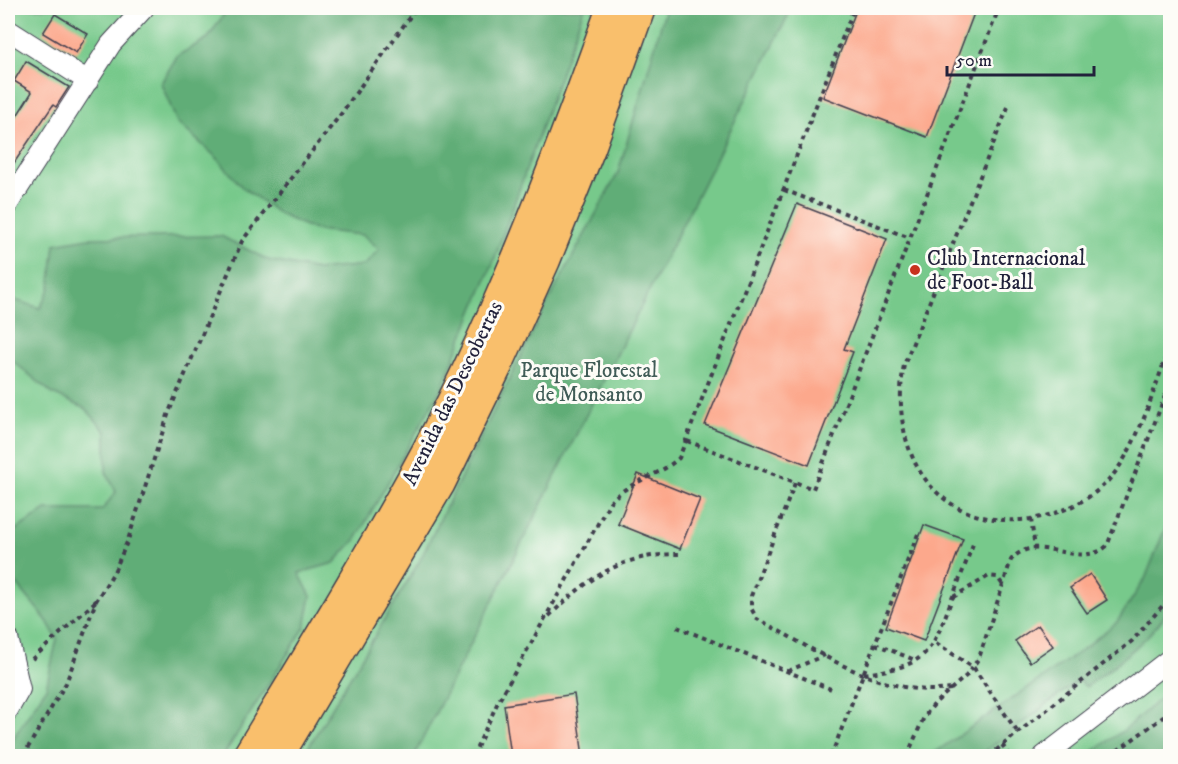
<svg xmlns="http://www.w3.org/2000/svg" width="1178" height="764" font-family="'IM FELL DW Pica',serif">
<rect width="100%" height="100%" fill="#fdfcf7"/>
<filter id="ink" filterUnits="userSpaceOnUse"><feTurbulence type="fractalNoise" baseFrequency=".0167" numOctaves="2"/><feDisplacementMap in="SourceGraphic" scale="12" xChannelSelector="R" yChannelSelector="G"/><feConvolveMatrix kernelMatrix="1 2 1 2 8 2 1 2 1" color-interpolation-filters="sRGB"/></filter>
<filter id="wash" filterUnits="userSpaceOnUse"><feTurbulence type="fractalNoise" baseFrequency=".008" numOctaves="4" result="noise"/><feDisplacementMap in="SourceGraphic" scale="24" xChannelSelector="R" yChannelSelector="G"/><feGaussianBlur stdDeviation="1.35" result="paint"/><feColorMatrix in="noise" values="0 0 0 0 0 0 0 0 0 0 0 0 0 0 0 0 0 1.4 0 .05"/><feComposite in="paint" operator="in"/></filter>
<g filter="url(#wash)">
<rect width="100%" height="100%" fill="#ebdfbc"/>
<path fill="#77c98b" stroke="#4c7663" stroke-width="1.5" d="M8 8H1170V744L1166 756H8Z"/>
<path fill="#61ad77" stroke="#426859" stroke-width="1.5" d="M228 8H584L493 263 442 387 356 539 334 563 299 573 311 596 305 627 223 756H8V746L46 688 57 639 47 621 8 573V535L46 510H102L116 492 106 472V432L86 409 53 394 8 357V303L12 299 40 308 50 288 55 244 89 238 221 236 268 260 317 270 365 265 379 249 363 235 315 230 281 215 242 187 216 157 177 122 161 83 177 56 208 38Z
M666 8H792L414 756H303L419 562 541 315 618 173Z
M1170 516C1171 541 1175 580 1170 603 1166 628 1106 672 1086 687L1079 680 979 756H930L1079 652 1117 622 1145 579Z
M1170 690V737L1163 756H1086L1124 730Z"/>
<g id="blocks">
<path fill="#fca88c" d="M857 8H976L927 137 823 97Z
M55 14 88 34 76 53 43 33Z
M26 61 69 87 56 107 53 105 8 172V130L32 92 14 81Z
M797 204 887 239 844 349 853 352 809 465 705 425Z
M638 474 700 499 680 549 618 524Z
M924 525 963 539 924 641 886 627Z
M1090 574 1107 600 1087 613 1070 588Z
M1038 625 1053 646 1030 662 1015 641Z
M574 694 583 756H511L504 705Z"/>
</g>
</g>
<g filter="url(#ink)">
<use href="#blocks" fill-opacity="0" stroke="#403e4e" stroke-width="1.5"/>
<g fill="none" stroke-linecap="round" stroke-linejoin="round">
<g stroke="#403e4e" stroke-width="22">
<path id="street" d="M8 30 88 81
M8 204 111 44 144 8
M8 638 20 689 8 710
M1044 756 1170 659"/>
</g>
<g stroke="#403e4e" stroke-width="33">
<path id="primary" d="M248 756C303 665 360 573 412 479 494 330 555 168 612 8
M278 756 440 483 497 366 545 260 590 148 640 8"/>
</g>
<path stroke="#403e4e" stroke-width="4" stroke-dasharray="4.5 4.5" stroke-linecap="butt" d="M1008 107 904 365C888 450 933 531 1030 519 1058 515 1087 502 1107 482 1138 449 1154 388 1170 346
M784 190 910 238
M687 441 813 489 999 8
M795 483 751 596V608L757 619C815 649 882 698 951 689
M1031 519 1035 548
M953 597 989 576 997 577 1003 585
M549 616C591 576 621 554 681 554
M677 627 831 689
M936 643 974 668 1018 733
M875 644 915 660
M32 659 96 601
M788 671 825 655
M864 674C918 666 929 661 948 609 956 588 965 566 973 544
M1002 745 1011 756
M23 756 66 683 96 601 114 572 128 540 169 412 242 241 341 114 416 8
M473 756 497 704 610 502C630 480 658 477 679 458L854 8
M831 756 918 534
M907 756 924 717 936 702 966 676 979 658 1011 560C1036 530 1078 571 1107 546L1170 383
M989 756 1132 641 1165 603 1170 593
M1110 756 1170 712"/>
<use href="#street" stroke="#fff" stroke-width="20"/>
<use href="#primary" stroke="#f9bf6c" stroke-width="30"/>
</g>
</g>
<circle fill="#c8321e" stroke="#fdfcf7" stroke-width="2" cx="915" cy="270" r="6"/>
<g text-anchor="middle" stroke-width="6" stroke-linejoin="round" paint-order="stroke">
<g font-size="21" fill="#22223b" stroke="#fdfcf7" text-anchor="start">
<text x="927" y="265">Club Internacional<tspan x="927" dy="24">de Foot-Ball</tspan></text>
</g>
<g font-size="21" fill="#405c57" stroke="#fdfcf7">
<text x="589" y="377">Parque Florestal<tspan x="589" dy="24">de Monsanto</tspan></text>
</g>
<g font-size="21" fill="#22223b" stroke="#fdfcf7">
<text transform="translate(452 393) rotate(-64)" y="7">Avenida das Descobertas</text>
</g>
</g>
<rect width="1178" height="764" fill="none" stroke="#fdfcf7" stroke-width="30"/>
<path d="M947 66v9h147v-9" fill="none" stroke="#22223b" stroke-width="3"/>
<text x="956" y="66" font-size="18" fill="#22223b" stroke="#fdfcf7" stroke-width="4.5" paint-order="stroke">50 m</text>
</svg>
